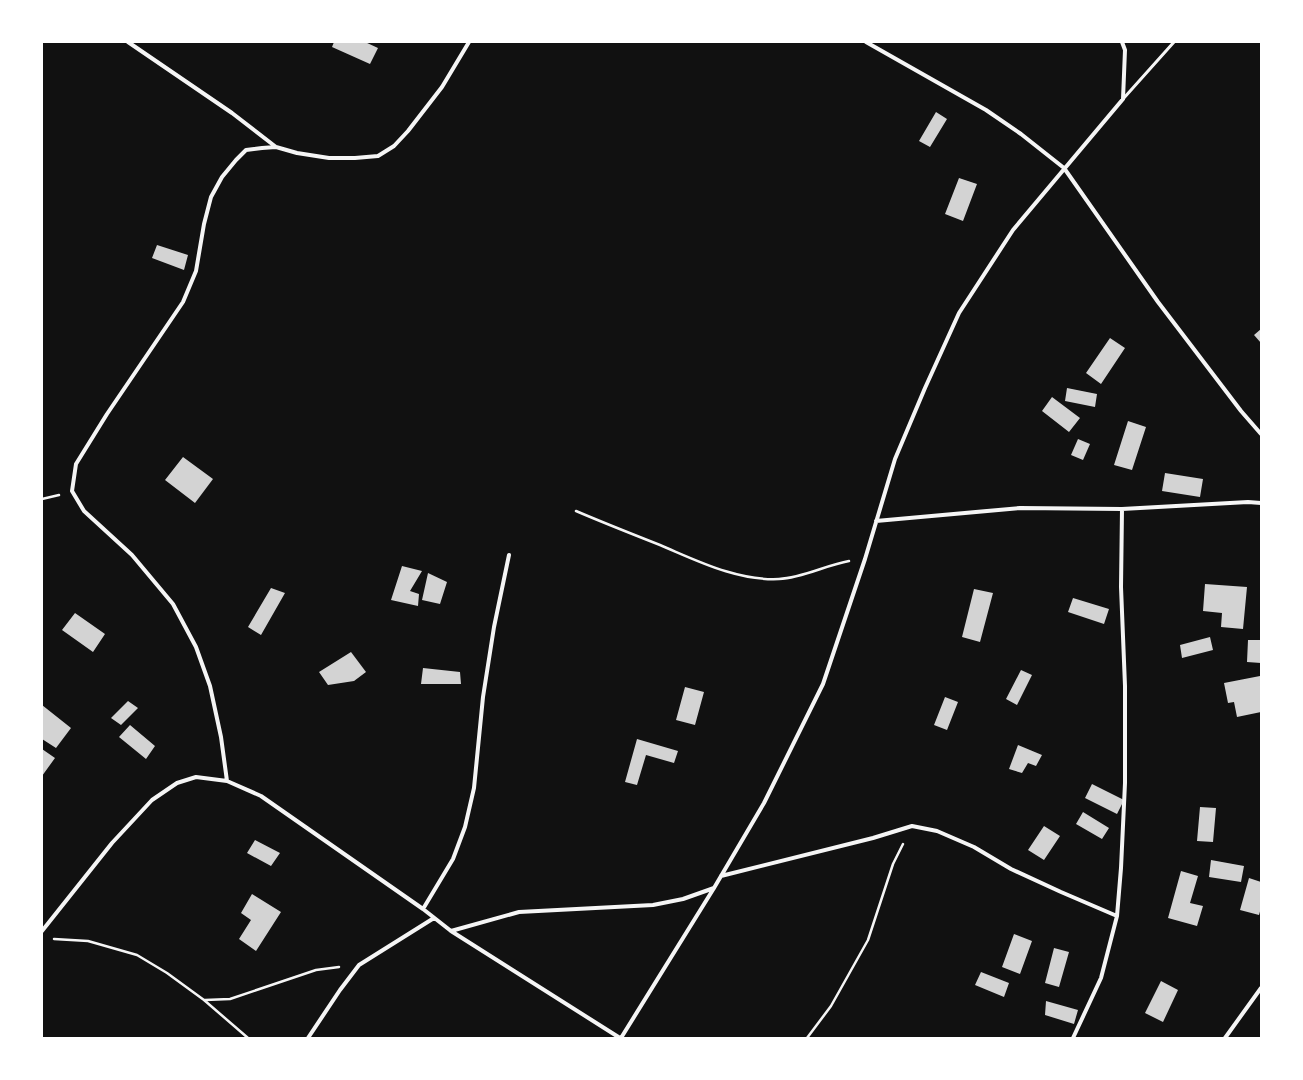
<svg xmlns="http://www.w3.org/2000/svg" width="1303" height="1080" font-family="Rubik,sans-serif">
<rect width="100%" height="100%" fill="#111"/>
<path fill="#d3d3d3" d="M334 42H365L378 48 370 64 332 47Z
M936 112 947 119 930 147 919 141Z
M959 178 977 184 963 221 945 214Z
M157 245 188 255 184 270 152 258Z
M1261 329V343L1254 335Z
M1110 338 1125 348 1101 384 1086 373Z
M1067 388 1097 394 1095 407 1065 401Z
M1052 397 1080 418 1069 432 1042 411Z
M1128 421 1146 427 1132 470 1114 465Z
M1078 439 1090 444 1083 460 1071 455Z
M183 457 213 479 195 503 165 480Z
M1165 473 1203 479 1200 497 1162 491Z
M402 566 422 571 410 591 419 594 418 606 391 600Z
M428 573 447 582 440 604 422 600Z
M1205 584 1247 587 1243 629 1221 627 1222 613 1203 611Z
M271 588 285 593 261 635 248 627Z
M974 589 993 593 980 642 962 637Z
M1073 598 1109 609 1104 624 1068 612Z
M75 613 105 634 93 652 62 630Z
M1210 637 1213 650 1182 658 1180 645Z
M1248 640H1261V663L1247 662Z
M351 652 366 672 354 681 328 685 319 672Z
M423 668 460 672 461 684H421Z
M1021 670 1032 675 1017 705 1006 699Z
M1260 676 1261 712 1237 717 1234 702 1228 703 1224 683Z
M685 687 704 692 695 725 676 720Z
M945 697 958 702 947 730 934 725Z
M128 701 138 708 121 725 111 718Z
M42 705 71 728 56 748 42 739Z
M130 725 155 746 146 759 119 737Z
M637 739 678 751 674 763 646 755 637 785 625 782Z
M1018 745 1042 755 1036 766 1028 763 1022 773 1009 769Z
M42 749 55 758 42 776Z
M1092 784 1124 800 1117 814 1085 798Z
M1200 807 1216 808 1213 842 1197 841Z
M1083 812 1109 828 1102 839 1076 824Z
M1044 826 1060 836 1044 860 1028 850Z
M255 840 280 853 271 866 247 853Z
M1211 860 1244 866 1241 882 1209 877Z
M1181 871 1198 876 1190 903 1203 906 1197 926 1168 918Z
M1249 878 1261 882V908L1259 915 1240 910Z
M252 894 281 912 256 951 239 939 251 920 241 913Z
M1014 934 1032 941 1020 974 1002 967Z
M1054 948 1069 952 1059 987 1045 983Z
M981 972 1009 983 1004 997 975 985Z
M1161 981 1178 990 1163 1022 1145 1013Z
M1046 1001 1078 1010 1074 1024 1045 1015Z"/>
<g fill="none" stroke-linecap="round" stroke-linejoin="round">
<path stroke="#f5f5f5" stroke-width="2.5" d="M42 499 59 495
M576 511C604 523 632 534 660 545 698 561 737 581 779 579 803 578 826 565 849 561
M54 939 88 941 137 955 167 973 204 1000 248 1038
M205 1000 230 999 316 970 339 967
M807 1038 831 1006 868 940 893 864 903 844"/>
<path stroke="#f5f5f5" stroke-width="3" d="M1123 99 1174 42"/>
<path stroke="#f5f5f5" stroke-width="4" d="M128 42 232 113 276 147
M866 42 986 110 1021 134 1064 168 1158 302 1241 411 1261 434
M876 521 1020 508 1122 509 1248 502 1261 503
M227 781 221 737 210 686 196 647 173 604 132 555 84 511 72 491 76 464 107 414 183 302 196 271 204 224 211 197 222 177 236 160 246 150 262 148 276 147 297 153 329 158H355L378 156 394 146 408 131 442 87 469 42
M721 876 873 838 912 826 937 831 974 847 1011 869 1061 892 1117 916
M423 909 453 859 465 827 474 788 483 697 494 627 509 555
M42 931 112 843 152 800 177 783 196 777 227 781 261 796 423 909 451 931 620 1038
M451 931 519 912 653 905 683 899 714 888
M308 1038 340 990 359 965 434 918
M621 1038 714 888 764 803 823 684 865 559 895 459 925 388 959 313 1013 230 1123 99 1125 50 1122 42
M1073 1038 1101 978 1117 916 1121 868 1125 783V686L1121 587 1122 509
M1225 1038 1261 988"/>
</g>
<rect width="1303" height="1080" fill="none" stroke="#ffffff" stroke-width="86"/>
</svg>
